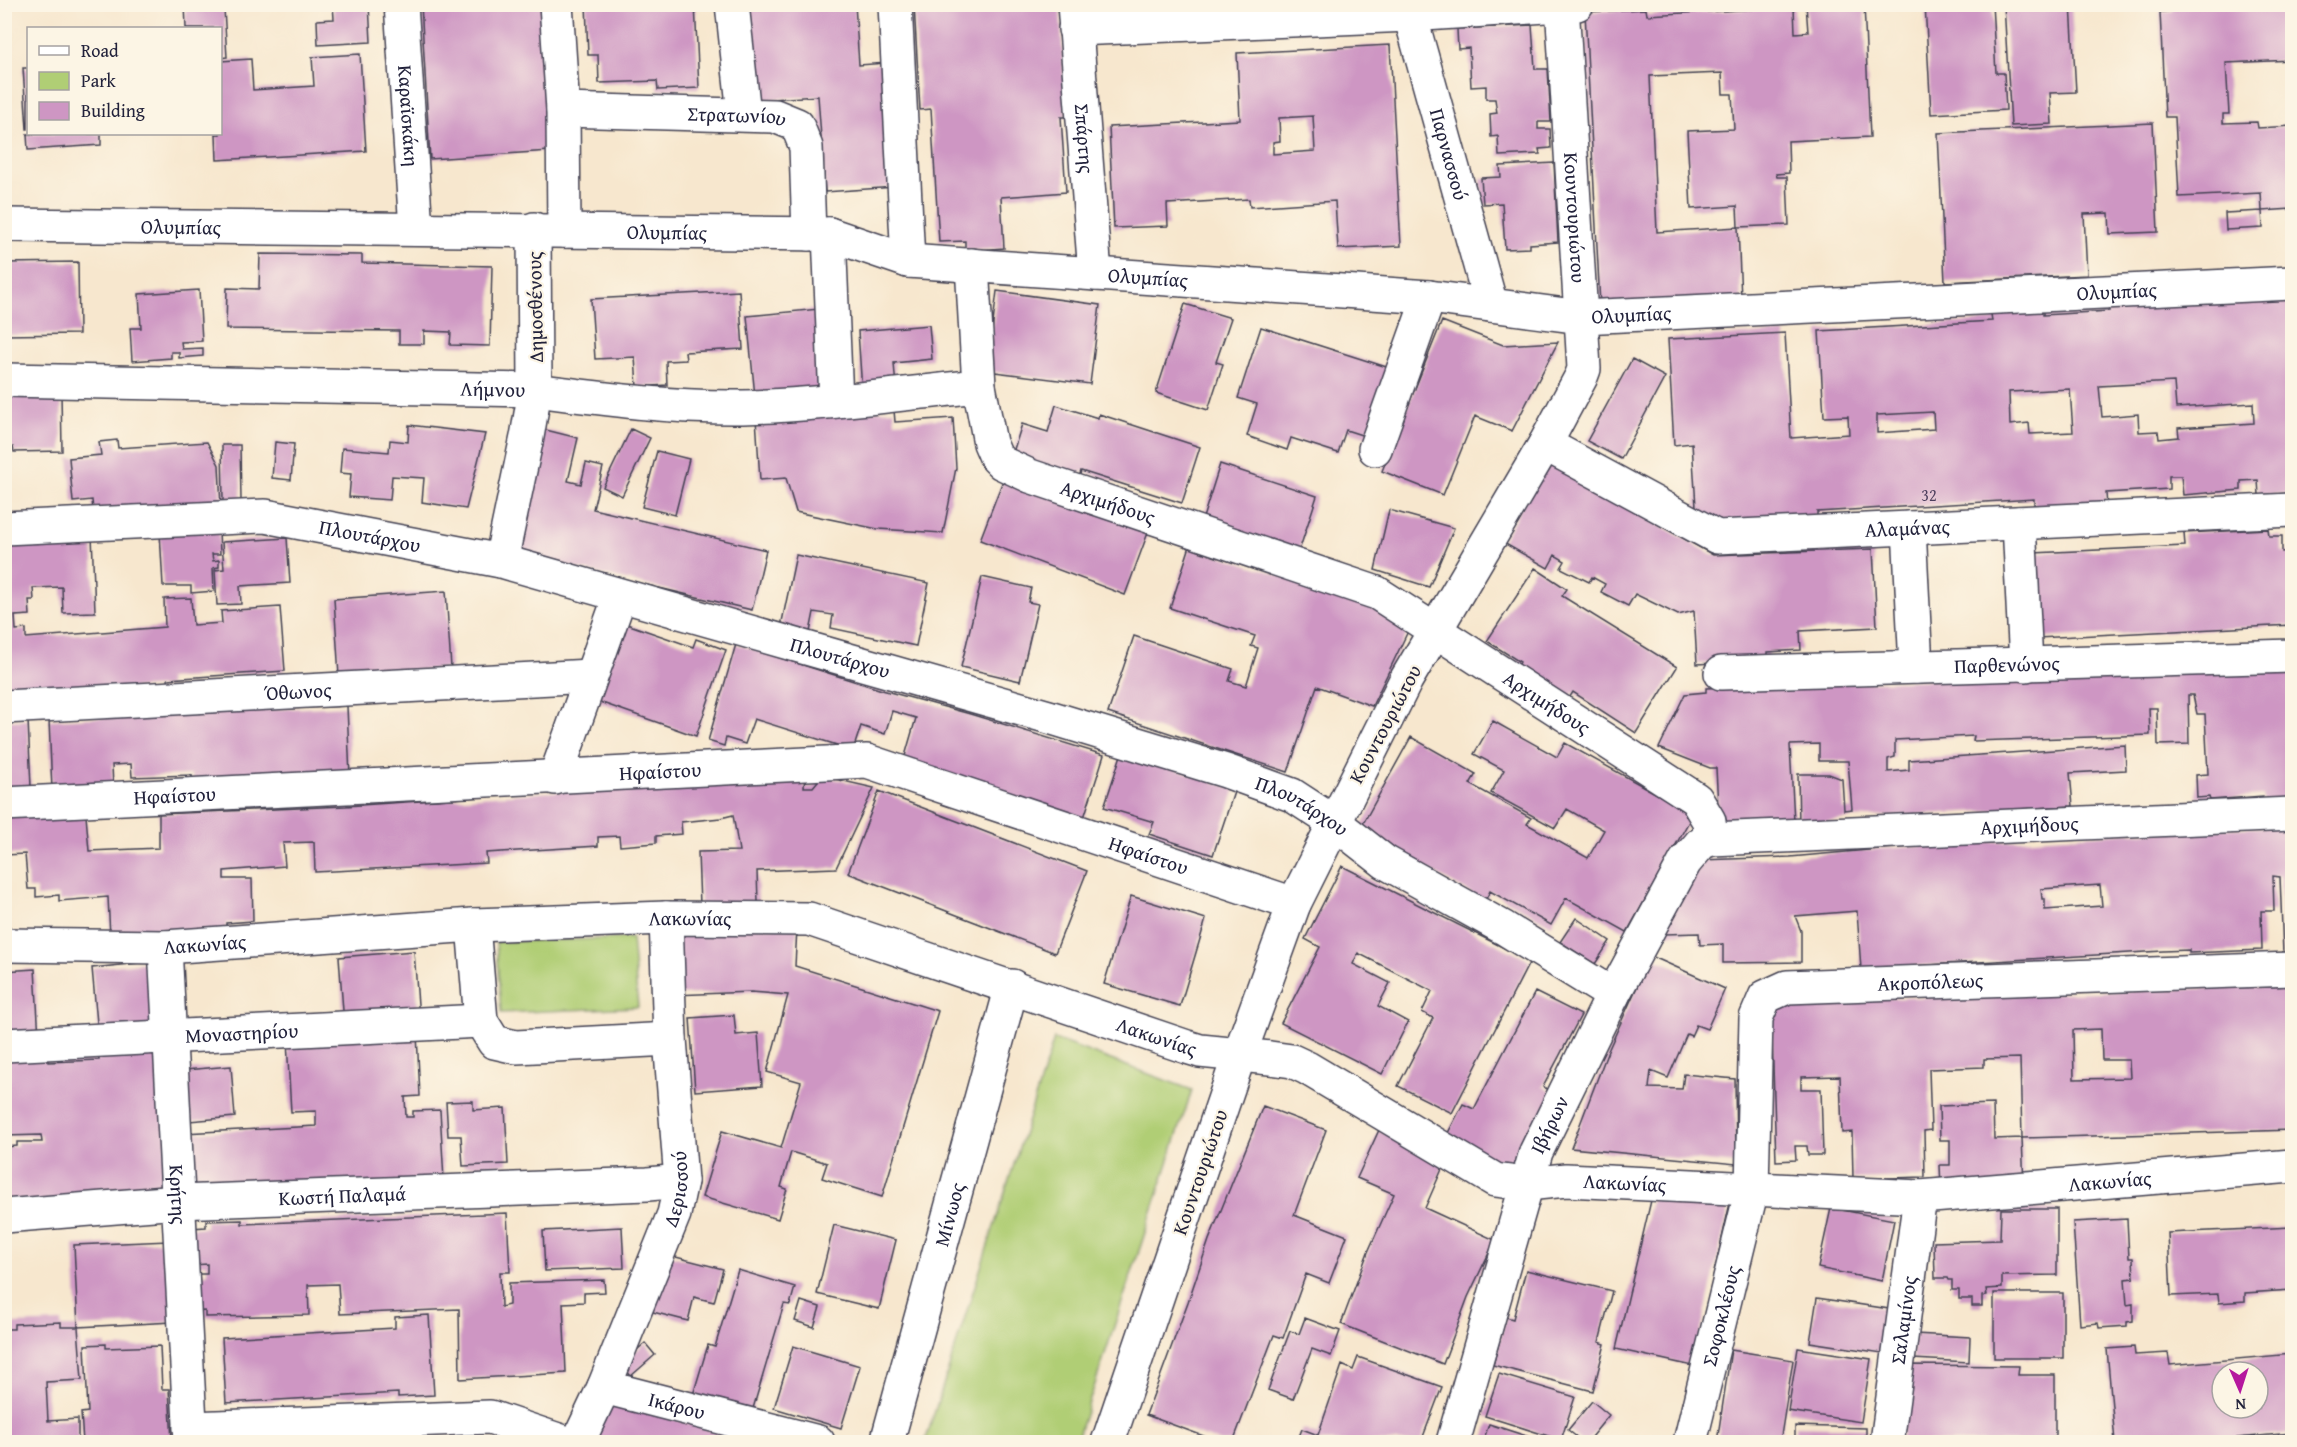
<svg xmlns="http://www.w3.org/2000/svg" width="2297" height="1447" font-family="'Gentium Book Plus',serif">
<rect width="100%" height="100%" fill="#fcf5e5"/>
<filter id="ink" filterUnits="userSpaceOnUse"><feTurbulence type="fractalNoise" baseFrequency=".0167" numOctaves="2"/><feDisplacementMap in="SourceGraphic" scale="12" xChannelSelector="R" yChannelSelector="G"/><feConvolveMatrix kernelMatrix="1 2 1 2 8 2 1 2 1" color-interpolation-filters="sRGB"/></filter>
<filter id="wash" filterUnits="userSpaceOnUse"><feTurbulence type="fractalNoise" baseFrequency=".008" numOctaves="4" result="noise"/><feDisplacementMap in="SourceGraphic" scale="24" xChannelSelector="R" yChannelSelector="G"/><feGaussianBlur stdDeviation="1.35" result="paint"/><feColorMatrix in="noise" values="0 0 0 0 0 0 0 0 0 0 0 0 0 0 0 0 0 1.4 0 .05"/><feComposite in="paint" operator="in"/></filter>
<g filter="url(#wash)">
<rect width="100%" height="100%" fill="#f7e7ce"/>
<path fill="#b0ce75" stroke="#697858" stroke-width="1.5" d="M632 938 638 1007 501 1013 496 942Z
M1054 1039 1192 1090 1076 1442H925Z"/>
<g id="blocks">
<path fill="#ce96c3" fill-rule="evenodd" d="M185 4H268V6L224 9 227 57 220 58V28H186Z
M333 4H369L371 42 318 45 317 20 334 19Z
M421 4H546L550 151 430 159Z
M586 4H695L699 88 658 90 657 81 599 83 598 55H588Z
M748 4H855L859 65 887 63 895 187 825 192 818 96 754 100Z
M914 4H1060L1066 117H1061L1066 192 1001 197 1004 248 965 251V241L939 242 931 109 920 110Z
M1806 4H1864L1870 137 1788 141 1789 173 1776 174 1777 177H1787L1789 225 1738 227 1737 206 1691 209 1687 131 1734 129 1732 94H1723L1722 73 1650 76 1657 232 1738 227 1741 299 1600 305 1585 12 1646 9 1647 15 1794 7 1795 33 1808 32Z
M1925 4H1992L1996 73H2004L2006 110 1931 114Z
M2004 4H2071L2076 92 2050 93 2052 124 2011 126Z
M2173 4H2292V60L2226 63 2229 114H2223V123L2257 122 2258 128 2292 126V209L2262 211 2261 193 2179 197 2175 117H2165L2160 12 2173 11Z
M1532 25 1535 69H1548L1551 122H1538V129H1550L1551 148 1539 149 1540 154 1499 156 1498 136 1491 137 1490 114 1497 113 1495 99H1486V86L1471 87 1469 48 1458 49 1457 29Z
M1390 45 1401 246 1338 249 1335 201 1250 207 1249 199 1167 204 1168 226 1114 228 1109 127 1240 120 1237 53ZM1313 116 1315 151 1273 154V142L1280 141 1279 118Z
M360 54 366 151 217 160 216 134H220V61L251 59 253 90 314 86 312 57Z
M23 68H28V129H27Z
M2153 123 2158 232 2110 234 2109 213 2084 214 2087 275 1945 282 1938 133Z
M27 134H101V145L28 150Z
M1554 163 1558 242 1530 244V248L1505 249 1502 203 1483 204 1481 178 1501 177 1500 166Z
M2262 211 2263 228 2226 230 2225 213Z
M260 254 362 255V263L492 266 490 346 450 345 451 332 424 331V344H399V331L226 329 227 288 259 289Z
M78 262 79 334 4 335V263Z
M199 290 202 341 181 342 182 349 203 348V356L179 358V352H171V358L132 361 130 328H141L139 294Z
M739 291 743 349 685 352 686 360 666 361 667 385 637 387 635 357 595 359 591 299Z
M997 291 1100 305 1090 384 987 371Z
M2292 296V493L2259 495 2258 480 2241 481V490L2183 495 2181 476H2169V489L2106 493 2107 506 2034 510V499L1817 512V516L1697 523 1692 443 1674 445 1668 339 1785 333 1791 438 1849 434 1848 416 1824 417 1819 331 1992 321 1991 314 2043 311V315L2109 311V307ZM2174 382 2176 408 2253 403 2254 423 2178 428 2179 437 2159 439 2158 431 2139 432 2138 414 2102 417 2099 386ZM2070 389 2073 432 2030 434 2029 423 2010 425 2009 392ZM1933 412 1934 429 1877 433V415Z
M1185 304 1231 318 1216 362 1223 364 1208 410 1156 393Z
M819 309 827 388 755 396 747 316Z
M1442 321 1503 345 1558 342 1512 431 1475 416 1443 495 1382 471Z
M929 325 932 359 894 363 896 388 862 391 858 331Z
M1261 327 1396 370 1374 439 1346 430 1338 453 1291 438 1287 450 1247 436 1257 404 1238 398Z
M1632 359 1665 377 1621 459 1587 441Z
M61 392 62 451 14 452 13 447 4 448V394Z
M1056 405 1098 418 1099 414 1200 447 1182 503 1081 471 1077 483 1010 462 1022 424 1048 432Z
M894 410 895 422 953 418 956 468 943 533 878 529 796 512 786 478 760 480 756 418Z
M409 425 485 434 466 509 422 502 424 478 392 476 390 500 349 497 351 474 340 473 342 448 389 452 390 440 408 442Z
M542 429 578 438 568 481 581 484 586 463 603 467 593 509 766 550 752 610 512 553Z
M631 429 650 438 622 496 603 487Z
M117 440 118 448 207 442 219 465 221 508 93 510 92 500 73 502 69 458 101 455 99 442Z
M275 442 294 444 291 480 272 478Z
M222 445H240L241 501H223Z
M657 451 689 459 675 515 642 507Z
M1546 462 1713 555 1873 549 1877 627 1800 631 1801 650 1768 652V660L1697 664 1694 611 1678 615 1635 594 1628 606 1601 592 1605 584 1592 577 1589 582 1561 568 1565 561 1555 555 1548 568 1502 542Z
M1220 464 1317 496 1299 551 1202 521Z
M1005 475 1149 530 1125 595 980 540Z
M1389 510 1454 528 1429 587 1375 570Z
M2268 529 2269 536H2282V552L2292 551V625L2037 638 2033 553 2185 546 2184 533Z
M219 530 220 554H212L213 561 219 560V567L213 568 214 591 191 593V586H163L160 533Z
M92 535 95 612 63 613 62 587 33 588 34 600H29L30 615 15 616 16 630 26 629V638L165 627 164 599 191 598 193 625 222 623 221 611 280 607 285 671 168 679 169 686 4 696V539Z
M287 538 290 583 240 586 241 604 217 605 215 570 224 569 222 542Z
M1190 546 1346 597 1411 625 1372 706 1317 686 1288 772 1108 713 1134 636 1233 669 1229 681 1246 686 1258 648 1251 646 1255 636 1170 608Z
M796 555 929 583 916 646 831 628 833 615 814 612 808 642 779 636Z
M1535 568 1567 589 1562 596 1677 667 1636 733 1573 692 1568 700 1517 668 1520 662 1487 641Z
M982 577 1031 588 1028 602 1038 604 1020 681 961 667Z
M446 591 451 668 339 676 334 599Z
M618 621 693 647 696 639 726 650 696 736 591 699Z
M736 644 882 690 970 714 1104 755 1082 824 901 770 916 718 892 711 885 734 861 726 853 750 754 719 745 744 726 738 724 746 708 741Z
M2292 667V800L2264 802 2263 796 2210 800 2209 797 2197 798 2196 775 2208 774 2205 714H2197L2193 695H2188L2189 744 2158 745 2157 708H2149L2150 735 1973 741 1974 736 1895 740V757L1888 759V772L1909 770V760L2125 745 2126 770 2070 773 2073 806 1852 818 1799 826 1798 774H1829L1842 779 1844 810 1852 809 1848 761H1819V744L1790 745 1794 822 1719 827 1716 768H1710L1659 748 1685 694 1706 692V688Z
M347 706 350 777 192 784V775L132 777 131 764 112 765 113 787 52 790 49 720Z
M28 720 31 787 4 788V721Z
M1493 721 1557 757 1565 743 1693 814 1627 932 1566 898 1551 925 1490 891 1485 901 1359 831 1411 737 1476 774 1470 784 1531 818 1527 824 1588 858 1604 830 1567 809 1555 828 1491 793 1504 770 1474 754Z
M1122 752 1235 789 1213 855 1149 834 1154 822 1104 807Z
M805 775 804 787H813L822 776 874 788 836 868 757 871 758 902 700 905 698 852 739 851 733 815 721 818 681 822 682 834 656 836V843L620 846 619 836 598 837V846L486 853 487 863 315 872 314 842 283 843 285 866 224 871V879H252L253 921 226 923V938L110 936 108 897 59 901V895L36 897V889H28L25 854 4 855V811L86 816 89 851 159 848V814L346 806Z
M879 791 1087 871 1055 953 848 873Z
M2292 826V954H2283L2280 877 2273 876 2274 911H2261L2262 950 2189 953V950L2163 951 1861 969 1857 911 1795 916 1801 931V962L1723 963V944L1700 945 1699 933 1665 934 1668 911 1701 860 1790 857 1880 849 2126 833ZM2100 885 2102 906 2045 910V899H2042L2041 889Z
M1342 866 1530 961 1452 1113 1398 1086 1433 1018 1422 1012 1432 991 1358 953 1353 964 1390 983 1378 1006 1408 1022 1382 1074 1281 1023 1320 947 1305 939Z
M1131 896 1206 919 1180 1006 1104 984Z
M1576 918 1610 941 1595 964 1560 942Z
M671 925 797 928 795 966 938 1011 882 1197 822 1178 827 1163 791 1152 781 1187 787 1189 778 1219 702 1197 722 1131 781 1148 801 1082 767 1072 788 995 751 992 674 995Z
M414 951 419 1018 344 1024 339 957Z
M1651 956 1725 989 1707 1029 1696 1025 1691 1036 1687 1034 1668 1078 1651 1071 1649 1088 1682 1089 1684 1074 1735 1079 1736 1164 1571 1148 1608 1051Z
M150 962 166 1027 98 1034 92 968Z
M35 969 39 1038 4 1040V971Z
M2292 986V1130L2022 1138 2024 1186 1941 1188 1940 1165H1950V1140H1940L1939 1106 1993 1104 1994 1139 2022 1138 2020 1058 1984 1059V1067L1929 1069 1931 1130 1924 1131 1925 1177 1853 1179 1852 1132 1842 1133 1840 1076 1801 1077V1089H1821L1823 1155H1808L1807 1146H1795L1796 1160 1776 1161 1771 1002ZM2101 1029 2102 1060H2129L2130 1078 2074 1079 2073 1030Z
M1535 992 1581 1015 1543 1087 1556 1093 1511 1177 1455 1147 1460 1139 1448 1133 1463 1104 1474 1109Z
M734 1015 736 1035 758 1033 762 1086 695 1091 690 1018Z
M417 1034 420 1096 405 1097 406 1117H413V1111L440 1110 444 1180 188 1198 184 1133 316 1126V1111L291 1112 287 1041Z
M168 1048 175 1198 4 1205V1147L17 1146V1142H42L41 1135 4 1136V1056L47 1054 48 1062 99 1060V1050Z
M231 1066 235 1117 189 1121 185 1070Z
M473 1101V1110L505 1108 508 1164 463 1166 461 1136H448L446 1102Z
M1263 1106 1326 1130 1294 1215 1347 1236 1329 1283 1306 1274 1283 1338 1274 1335 1233 1442H1220L1146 1415 1188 1302 1209 1240Z
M1379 1130 1446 1160 1425 1208 1495 1240 1468 1297 1443 1364 1341 1324 1368 1252 1394 1194 1357 1178Z
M1653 1192 1730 1203 1693 1366 1616 1349Z
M1831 1208 1894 1220 1882 1281 1818 1268Z
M2001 1209H2057V1275L2002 1276V1288L1986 1289 1987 1295 1982 1296V1306H1972V1299H1959V1290H1952V1280H1949L1948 1278H1935L1934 1242 2000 1240Z
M507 1213 510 1272H500L501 1307 509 1305V1283L604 1280 605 1292 584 1293V1302L563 1303 566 1373 460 1379 459 1309 340 1314 338 1284 308 1285 309 1315 205 1317V1311L185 1312 184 1274H207V1264L193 1265 191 1228 206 1227V1221L242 1220V1224Z
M2127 1219 2129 1258H2133L2134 1278 2125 1279 2127 1305 2133 1304V1321L2127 1322V1326L2099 1328 2098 1323 2080 1325 2073 1222Z
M834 1225 896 1240 879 1309 817 1294Z
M622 1227 624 1268 545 1271 543 1231Z
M2292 1227V1290L2245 1293V1301L2219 1303 2218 1294 2171 1296 2168 1233Z
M169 1241 173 1322 78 1327 82 1380 46 1382 48 1421 78 1419V1441L4 1442V1329H14V1324L61 1322V1327H78L74 1245Z
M664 1254 723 1269 714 1302 694 1297 688 1321 649 1311Z
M738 1270 795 1287 790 1305 784 1304 752 1412 693 1395 708 1345 715 1347Z
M1526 1270 1612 1291 1599 1342 1605 1344 1593 1391 1493 1365 1506 1317 1513 1319Z
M1994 1293H2063V1358H1994Z
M1817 1298 1889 1309 1882 1353 1810 1342Z
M801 1301 820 1307 814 1327 795 1321Z
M429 1315 434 1395 398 1397V1393L226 1403 222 1338 395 1328V1317Z
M1305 1318 1340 1331 1331 1356 1312 1349 1293 1399 1268 1390 1290 1331 1299 1334Z
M1914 1334 1970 1337 1969 1362 1913 1359Z
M645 1343 655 1355 631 1376 621 1364Z
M106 1344V1348L160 1346 162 1389H169L172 1442H83L81 1413 88 1412 85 1345Z
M793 1346 860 1366 841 1428 774 1408Z
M2134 1347 2135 1355 2168 1353 2170 1365 2292 1354V1433L2237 1438V1442H2115L2107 1349ZM2222 1372H2258V1408H2222Z
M1798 1348 1871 1359 1861 1422 1788 1411Z
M1731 1350 1793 1360 1780 1442H1717Z
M1358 1357 1442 1387 1421 1442H1297L1302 1429 1318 1435 1342 1365 1353 1370Z
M1903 1365 2019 1366 2018 1375H2055V1442H1902Z
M1499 1374 1575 1397 1561 1440 1485 1416Z
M602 1398 738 1438 737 1442H588Z
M1592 1401 1609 1415 1587 1442H1583L1568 1430Z
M1489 1424 1545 1442H1483Z
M1795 1426 1866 1428V1442H1795Z
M463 1433 483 1442H458Z"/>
</g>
</g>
<g filter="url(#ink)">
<use href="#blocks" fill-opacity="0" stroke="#424051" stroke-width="1.5"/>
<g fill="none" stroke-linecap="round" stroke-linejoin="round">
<g stroke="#424051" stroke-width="36">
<g id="street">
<path id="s1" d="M401 4 416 229"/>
<path d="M556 4 563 110 564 231"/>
<path d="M732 4 744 114"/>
<path d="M895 4 908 261"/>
<path id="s2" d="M1074 4 1095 274"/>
<path id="s3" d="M1407 4 1491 305"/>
<path id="s4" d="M1562 4 1581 317 2292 283"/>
<path d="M1075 29 1409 15 1577 4"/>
<path id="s5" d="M563 110 775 116 797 125 806 147 809 234"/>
<path d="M829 234 836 401"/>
<path id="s6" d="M972 265 979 386 990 443 996 457 1002 463 1030 476 1377 593 1696 799 1709 821 1711 839"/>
<path id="s7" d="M4 380 535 390C604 399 673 408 743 407 822 405 901 394 979 386"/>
<path id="s8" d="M1545 444 1717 537 2292 510"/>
<path d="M1375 449 1429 297"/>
<path d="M2019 523 2026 665"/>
<path id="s9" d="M4 528 265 516 501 561 1049 717 1226 771 1292 795 1335 823 1385 862 1504 928 1613 995"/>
<path d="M1909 528 1916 667"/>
<path d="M501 561 527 437 535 390 534 229"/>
<path id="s10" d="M1721 673 2292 656"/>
<path id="s11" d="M4 707 590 676"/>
<path d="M555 778 620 596"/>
<path id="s12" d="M4 804 867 761 1294 904"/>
<path d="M473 925 481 1021 494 1042 516 1047 670 1039"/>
<path id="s13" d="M4 945 165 947 473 925 666 918 809 919 1187 1047 1200 1051 1270 1058 1292 1061 1307 1068 1495 1180 1527 1184 1566 1180 1920 1197 2292 1166"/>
<path id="s14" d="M165 947 191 1442"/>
<path id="s15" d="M4 1045 481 1021"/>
<path id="s16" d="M4 1216 178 1202 648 1184 681 1181"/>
<path id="s17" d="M604 1387 818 1442"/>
<path d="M190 1428 490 1417 564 1442"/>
<path id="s18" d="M578 1442 604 1387 674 1214 681 1181 670 1039 666 918"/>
<path id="s19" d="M887 1442 1012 986"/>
<path id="s20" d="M1453 1442 1536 1152 1613 995 1685 862 1701 843 1711 839 2292 814"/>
<path id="s21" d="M1690 1442 1752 1189 1756 1018 1765 997 1787 987 2292 969"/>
<path id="s22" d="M1887 1442 1920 1197"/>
</g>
</g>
<g stroke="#424051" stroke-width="36">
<g id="secondary">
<path id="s23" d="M4 225 829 234 908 261 1429 297 1581 317 1584 369 1581 377 1545 444 1406 680 1294 904 1239 1056 1108 1442"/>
</g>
</g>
<use href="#street" stroke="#fff" stroke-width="33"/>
<use href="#secondary" stroke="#fff" stroke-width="33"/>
</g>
</g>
<g text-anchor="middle" stroke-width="4.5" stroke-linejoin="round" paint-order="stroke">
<g font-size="16" fill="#4d3f5d">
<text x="1929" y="501">32</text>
</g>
<g font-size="20" fill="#22223b" stroke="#fcf5e5">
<text dy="7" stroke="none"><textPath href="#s1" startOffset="112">Καραϊσκάκη</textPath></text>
<text dy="7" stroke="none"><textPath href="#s5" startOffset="174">Στρατωνίου</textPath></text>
<text dy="7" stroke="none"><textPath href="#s2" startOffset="135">Σπάρτης</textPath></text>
<text dy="7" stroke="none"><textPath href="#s3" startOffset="156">Παρνασσού</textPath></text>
<text dy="7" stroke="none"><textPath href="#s4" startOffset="214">Κουντουριώτου</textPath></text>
<text dy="7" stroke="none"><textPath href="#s23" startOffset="177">Ολυμπίας</textPath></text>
<text dy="7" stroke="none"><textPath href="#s23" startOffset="663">Ολυμπίας</textPath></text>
<text dy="7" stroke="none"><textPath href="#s23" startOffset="1149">Ολυμπίας</textPath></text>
<text dy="7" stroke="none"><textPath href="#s4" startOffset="850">Ολυμπίας</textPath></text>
<text transform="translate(535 307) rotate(-91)" y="7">Δημοσθένους</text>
<text dy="7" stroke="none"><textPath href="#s4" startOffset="364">Ολυμπίας</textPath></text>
<text dy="7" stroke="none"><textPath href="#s7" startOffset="489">Λήμνου</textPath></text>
<text dy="7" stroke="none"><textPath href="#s6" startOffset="316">Αρχιμήδους</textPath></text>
<text dy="7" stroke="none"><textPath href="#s8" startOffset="386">Αλαμάνας</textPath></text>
<text dy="7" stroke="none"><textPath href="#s9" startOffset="368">Πλουτάρχου</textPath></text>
<text dy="7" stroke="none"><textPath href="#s9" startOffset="854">Πλουτάρχου</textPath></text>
<text dy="7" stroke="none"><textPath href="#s10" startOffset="286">Παρθενώνος</textPath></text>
<text dy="7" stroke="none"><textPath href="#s11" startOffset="294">Όθωνος</textPath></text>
<text dy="7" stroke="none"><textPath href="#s6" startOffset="802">Αρχιμήδους</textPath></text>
<text transform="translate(1385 724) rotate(-62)" y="7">Κουντουριώτου</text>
<text dy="7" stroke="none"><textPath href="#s12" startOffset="657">Ηφαίστου</textPath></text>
<text dy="7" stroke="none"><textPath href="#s12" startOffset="171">Ηφαίστου</textPath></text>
<text dy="7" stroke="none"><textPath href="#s9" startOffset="1340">Πλουτάρχου</textPath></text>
<text dy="7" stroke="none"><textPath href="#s20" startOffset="982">Αρχιμήδους</textPath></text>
<text dy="7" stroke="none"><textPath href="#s12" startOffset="1161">Ηφαίστου</textPath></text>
<text dy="7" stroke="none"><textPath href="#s13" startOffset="687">Λακωνίας</textPath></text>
<text dy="7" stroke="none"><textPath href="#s13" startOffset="201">Λακωνίας</textPath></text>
<text dy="7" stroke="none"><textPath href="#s21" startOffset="622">Ακροπόλεως</textPath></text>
<text dy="7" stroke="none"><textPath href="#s15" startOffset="238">Μοναστηρίου</textPath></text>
<text dy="7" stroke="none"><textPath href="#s13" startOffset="1173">Λακωνίας</textPath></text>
<text dy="7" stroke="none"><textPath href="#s20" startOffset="332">Ιβήρων</textPath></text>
<text transform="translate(1200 1172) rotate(-71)" y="7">Κουντουριώτου</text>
<text dy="7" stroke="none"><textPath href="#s13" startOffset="2163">Λακωνίας</textPath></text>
<text dy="7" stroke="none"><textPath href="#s13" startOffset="1677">Λακωνίας</textPath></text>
<text dy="7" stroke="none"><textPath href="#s18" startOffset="273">Δερισσού</textPath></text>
<text dy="7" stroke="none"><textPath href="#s14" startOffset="248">Κρήτης</textPath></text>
<text dy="7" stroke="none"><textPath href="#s16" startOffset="339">Κωστή Παλαμά</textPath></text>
<text dy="7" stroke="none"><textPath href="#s19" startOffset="236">Μίνωος</textPath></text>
<text dy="7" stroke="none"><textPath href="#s21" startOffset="130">Σοφοκλέους</textPath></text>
<text dy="7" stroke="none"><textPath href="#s22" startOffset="123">Σαλαμίνος</textPath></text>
<text dy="7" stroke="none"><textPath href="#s17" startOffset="75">Ικάρου</textPath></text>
</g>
</g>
<rect width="2297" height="1447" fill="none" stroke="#fcf5e5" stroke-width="24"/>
<rect x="27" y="27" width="195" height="108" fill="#fcf5e5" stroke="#a5a1a1" stroke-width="1.5"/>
<rect x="39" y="46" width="30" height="9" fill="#ffffff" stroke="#a5a1a1" stroke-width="1.5"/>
<text x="81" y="57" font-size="18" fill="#22223b">Road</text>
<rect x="39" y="72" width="30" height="18" fill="#b0ce75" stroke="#a5a1a1" stroke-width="1.5"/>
<text x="81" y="87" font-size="18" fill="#22223b">Park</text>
<rect x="39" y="102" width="30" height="18" fill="#ce96c3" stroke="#a5a1a1" stroke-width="1.5"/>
<text x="81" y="117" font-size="18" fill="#22223b">Building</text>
<g transform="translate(2240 1390) rotate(177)"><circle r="28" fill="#fcf5e5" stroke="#a5a1a1" stroke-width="1.5"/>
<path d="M0-4.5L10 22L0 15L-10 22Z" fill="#b5179e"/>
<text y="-9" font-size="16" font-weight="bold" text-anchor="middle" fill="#22223b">N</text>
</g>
</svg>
